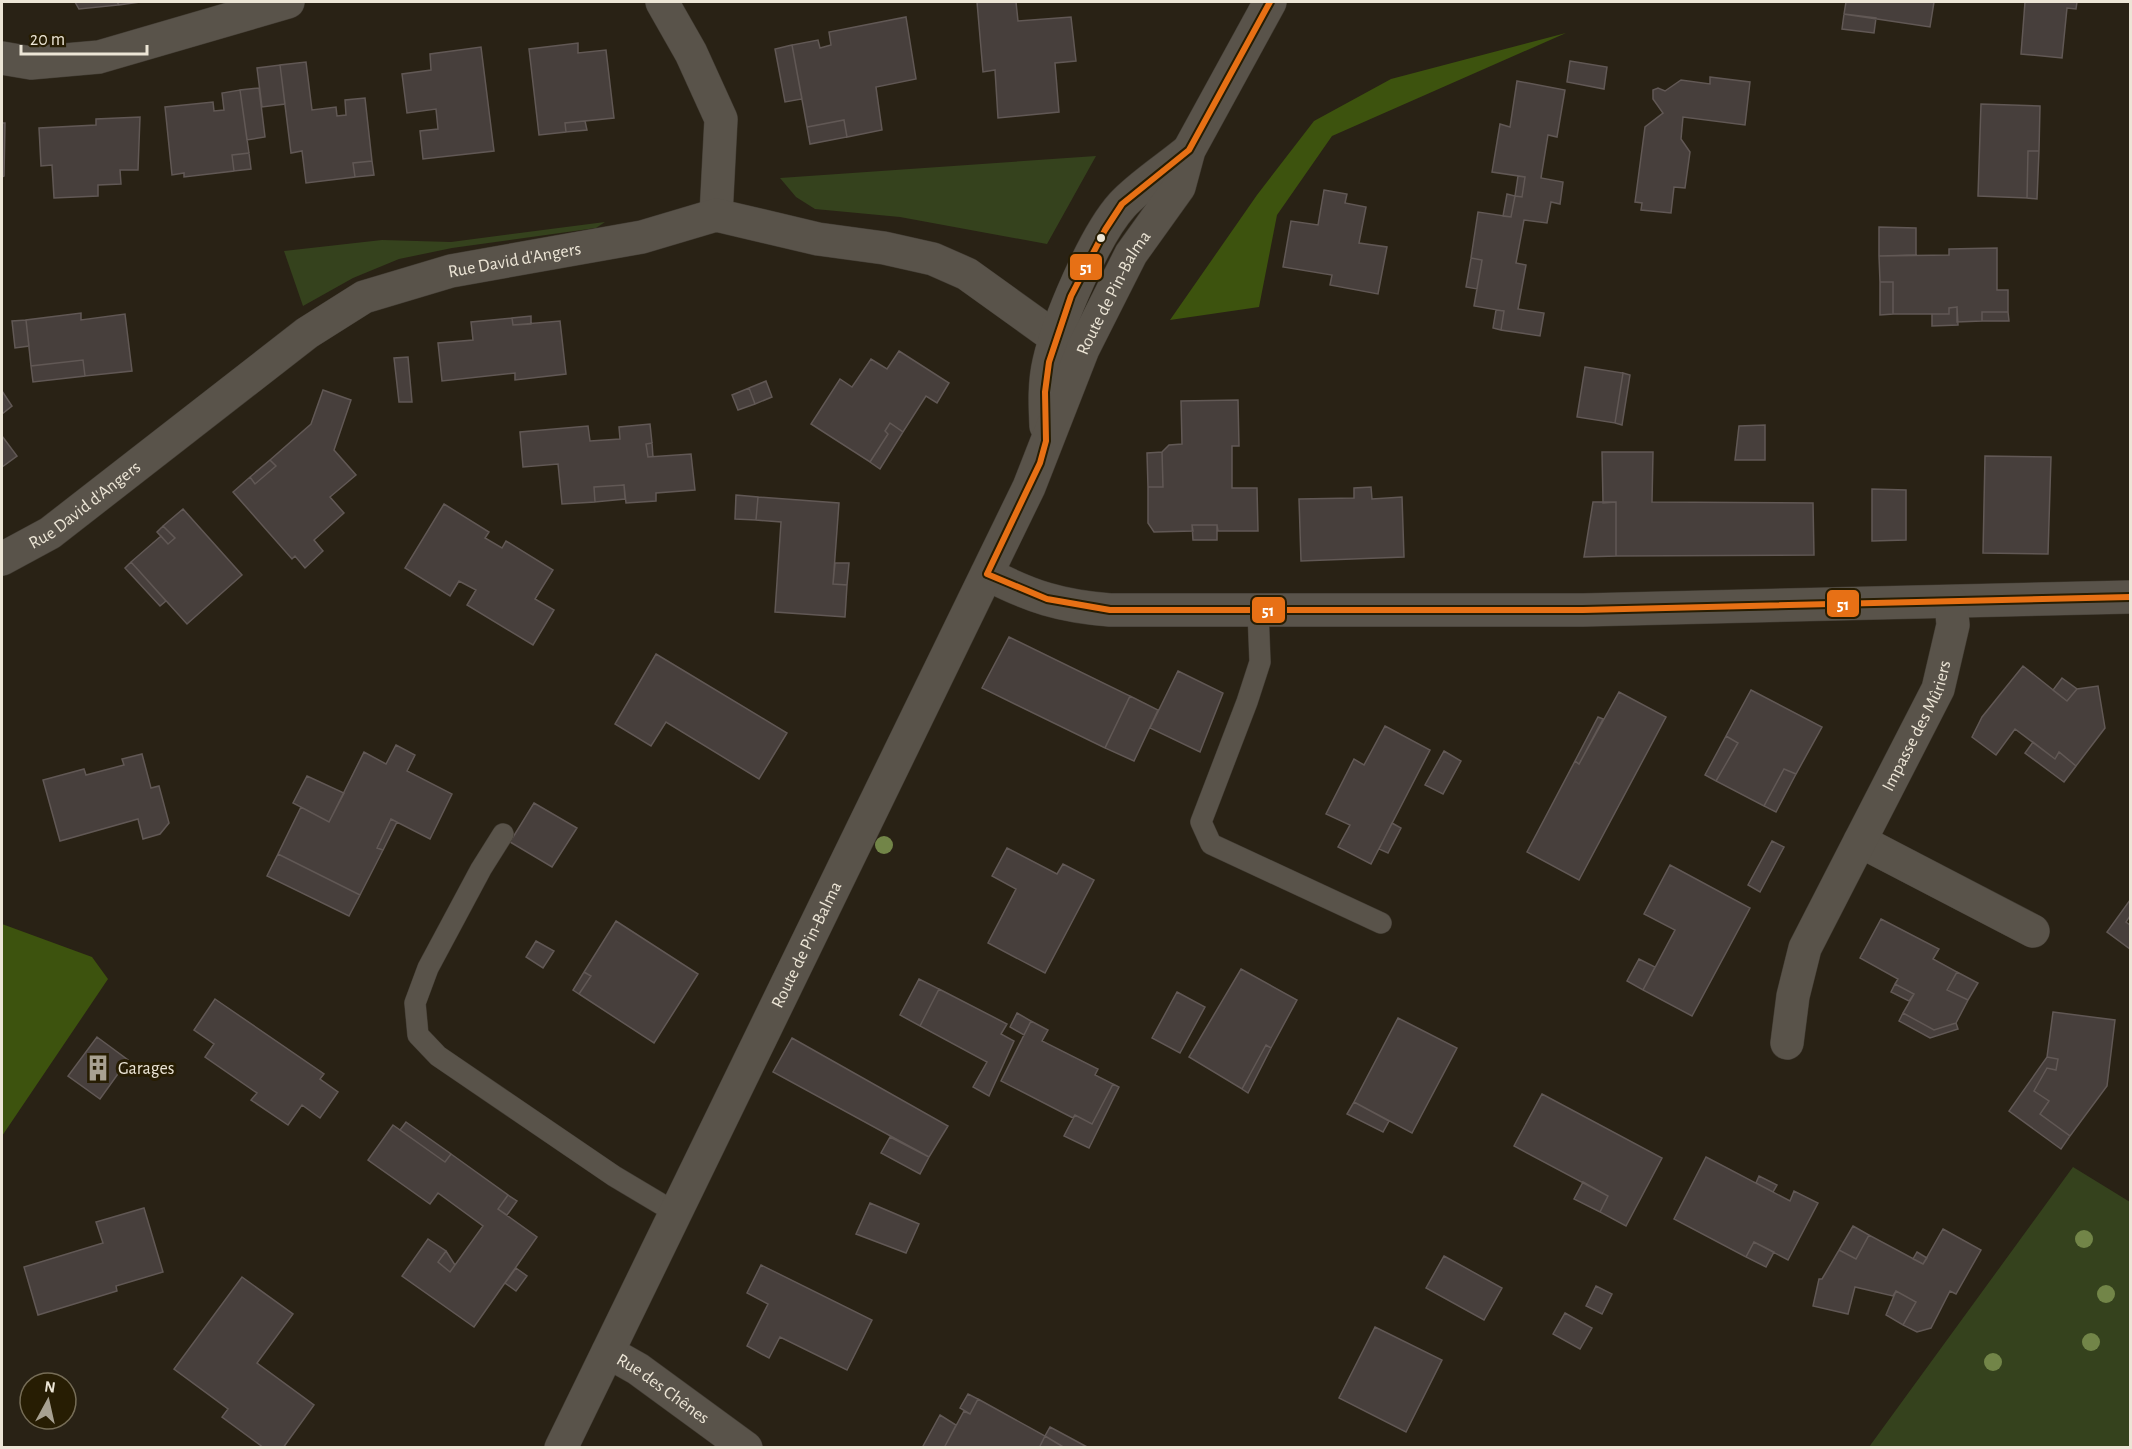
<svg xmlns="http://www.w3.org/2000/svg" width="2132" height="1449" font-family="'Alegreya Sans',sans-serif">
<rect width="100%" height="100%" fill="#292215"/>
<path fill="#35421d" d="M1096 156 1047 244 900 217 815 209 796 197 780 178Z
M605 222 596 228 452 248 399 259 353 278 303 306 284 251 382 240 451 242Z
M2073 1167 2130 1202V1447H1869Z"/>
<path fill="#3d530e" d="M1566 33 1332 136 1277 215 1259 307 1170 320 1257 195 1314 121 1391 79Z
M2 924 92 957 108 979 2 1136Z"/>
<path fill="#473f3c" stroke="#615855" stroke-width="1.5" d="M75 2H117L119 5 79 9Z
M117 2H140L119 5Z
M977 2H1016L1018 21 1071 17 1076 61 1055 63 1059 112 998 118 995 70 983 72Z
M1846 2H1934L1930 27 1844 14Z
M2025 2H2077L2076 9 2067 8 2062 58 2021 54Z
M1844 14 1876 18 1874 33 1842 29Z
M906 17 916 79 876 87 882 130 847 137 844 120 807 127 792 45 818 40 820 48 831 45 829 32Z
M578 43V53L606 50 614 118 565 123 566 132 539 135 529 49Z
M792 45 802 99 785 102 775 49Z
M481 47 494 151 423 159 420 131 438 129 436 109 407 113 402 74 431 70 430 54Z
M1570 61 1607 67 1604 89 1567 82Z
M306 62 312 110 336 107 337 116 346 115 345 100 365 98 372 161 353 163 355 177 306 183 302 151 291 153 280 65Z
M280 65 285 104 262 107 257 68Z
M1710 77 1750 82 1745 125 1683 117 1681 139 1690 152 1685 188 1674 187 1671 213 1641 210 1642 203 1635 202 1645 127 1663 113 1653 99V90L1658 88 1665 91 1681 80 1710 84Z
M1517 81 1565 90 1557 137 1548 135 1541 178 1563 182 1560 204 1551 202 1547 223 1524 220 1516 263 1526 265 1518 309 1544 313 1540 336 1501 330 1504 311 1474 306 1482 260 1471 258 1478 212 1511 217 1515 196 1522 197 1525 177 1492 172 1500 124 1510 127Z
M259 88 265 137 247 140 240 90Z
M240 90 249 153 232 155 234 171 184 177V173L172 175 165 107 213 102 214 111 224 110 222 93Z
M1981 104 2040 106 2039 151H2028L2027 198 1978 196Z
M140 117 138 170H120L121 184 98 185V196L54 198 52 165 41 166 39 128 96 125V119Z
M844 120 847 137 810 144 807 127Z
M585 121 587 130 566 132 565 123Z
M2 123H5L4 176 2 177Z
M2028 151H2039L2037 199 2027 198Z
M249 153 251 169 234 171 232 155Z
M372 161 374 175 355 177 353 163Z
M1518 176 1525 177 1522 197 1515 196Z
M1324 190 1347 194 1345 203 1366 207 1359 243 1387 247 1378 294 1330 285 1332 275 1283 267 1291 221 1318 225Z
M1507 194 1515 196 1511 217 1503 216Z
M1879 227 1916 228V255L1879 256Z
M1997 248V290H2008V312H1982V321L1957 322V307L1949 308V314H1893V282H1880L1879 256 1949 255V249Z
M1471 258 1482 260 1477 289 1466 287Z
M1880 282H1893V314L1880 315Z
M1957 307 1958 325 1932 326V314H1949V308Z
M1496 310 1504 311 1501 330 1493 328Z
M1982 312H2008L2009 321H1982Z
M81 313V320L125 314 132 371 85 376 83 360 31 366 26 320Z
M531 316V324L513 325 512 318Z
M512 318 513 325 560 321 566 374 515 380V373L442 381 438 343 473 340 471 322Z
M26 320 29 346 15 348 12 321Z
M899 351 949 383 937 403 926 396 903 432 890 423 885 431 888 434 870 462 811 424 840 379 852 387 871 359 887 369Z
M408 357 412 402H399L394 358Z
M83 360 85 376 33 382 31 366Z
M1585 367 1623 373 1615 423 1577 417Z
M1623 373 1630 375 1622 425 1615 423Z
M766 381 772 397 755 404 749 388Z
M749 388 755 404 738 410 732 395Z
M323 390 351 400 334 450 356 475 330 497 344 513 314 540 323 551 305 568 295 556 292 559 233 492 250 477 255 484 276 466 270 460 311 424Z
M2 391 12 406 2 414Z
M1238 400 1239 446H1232V488H1257L1258 531H1218L1217 525H1192L1193 531 1154 532 1148 523V487H1163L1162 452 1169 445 1182 444 1181 401Z
M890 423 903 432 880 469 870 462 888 434 885 431Z
M650 424 652 443 646 444 648 457 691 454 695 490 656 493V501L626 503 624 485 594 487 595 502 562 504 558 464 523 467 520 432 588 426 590 441 620 439 619 427Z
M1765 425V460H1735L1739 426Z
M2 436 17 456 2 467Z
M652 443 653 457H648L646 444Z
M1162 452 1163 487H1148L1147 453Z
M1602 452H1653L1652 502 1813 503 1814 555 1616 556V502L1603 503Z
M1985 456 2051 457 2048 554 1983 553Z
M270 460 276 466 255 484 250 477Z
M624 485 625 499 595 502 594 487Z
M1371 487 1372 499 1402 497 1404 557 1301 561 1299 499 1354 498V488Z
M1872 489 1906 490V540L1872 541Z
M736 495 758 497 756 520 735 519Z
M758 497 839 503 833 584 847 585 845 617 775 612 781 522 756 520Z
M1593 502H1616V556L1584 557Z
M444 504 489 532 485 538 502 548 506 541 553 570 535 599 554 610 533 645 467 605 476 590 459 581 450 596 405 568Z
M183 509 242 575 187 624 131 562 161 536 168 544 175 538 163 526Z
M1192 525H1217V540H1193Z
M163 526 175 538 168 544 157 532Z
M131 562 166 601 160 606 125 568Z
M835 563H849L847 585 833 584Z
M1009 637 1130 696 1105 748 982 688Z
M656 654 787 733 759 779 666 722 651 746 615 724Z
M2023 666 2067 701 2077 689 2098 686 2105 728 2076 766 2059 752 2055 759 2015 729 1996 755 1972 737 1982 717Z
M1178 671 1223 693 1200 752 1150 728Z
M2062 678 2077 689 2067 701 2053 690Z
M1751 690 1822 727 1796 774 1784 769 1764 806 1716 781 1738 743 1726 736Z
M1619 692 1666 717 1579 880 1527 852 1575 761 1579 764Z
M1130 696 1158 710 1134 761 1105 748Z
M1598 717 1603 719 1579 764 1575 761Z
M1385 726 1430 750 1371 864 1338 847 1350 825 1326 814 1354 759 1364 765Z
M1726 736 1738 743 1716 781 1705 775Z
M2033 742 2055 759 2059 752 2076 766 2064 782 2025 753Z
M396 745 415 755 407 771 452 794 430 839 391 819 377 848 383 850 360 895 278 854 301 807 329 822 364 752 386 764Z
M1444 751 1461 761 1443 794 1425 785Z
M142 754 151 788 159 786 169 823 160 834 143 839 138 819 60 841 43 780 84 769 86 775 124 765 122 759Z
M1784 769 1796 774 1776 812 1764 806Z
M307 776 344 793 329 822 293 803Z
M534 803 577 828 552 867 510 842Z
M391 819 397 822 383 850 377 848Z
M1392 823 1401 828 1388 853 1379 849Z
M1772 841 1784 847 1760 892 1748 885Z
M1007 848 1057 874 1063 864 1094 880 1045 973 988 943 1016 889 992 876Z
M278 854 360 895 349 916 267 876Z
M1670 865 1750 908 1692 1016 1643 990 1675 930 1644 914Z
M2130 900V916L2126 922 2130 925V949L2107 932Z
M1881 919 1939 949 1933 959 1957 972 1947 990 1968 1000 1956 1023 1934 1030 1903 1013 1914 994 1895 984 1898 979 1860 958Z
M616 921 698 974 654 1043 579 994 591 976 584 972Z
M536 941 554 951 543 968 526 957Z
M1639 959 1655 967 1643 990 1627 981Z
M1241 969 1297 1000 1271 1048 1266 1045 1242 1089 1189 1057Z
M584 972 591 976 579 994 573 990Z
M1957 972 1978 983 1968 1000 1947 990Z
M919 979 939 989 920 1026 900 1015Z
M1895 984 1914 994 1909 1001 1891 992Z
M939 989 1007 1024 1001 1034 1014 1041 989 1096 973 1087 987 1062 920 1026Z
M1177 992 1205 1007 1180 1053 1152 1038Z
M215 999 324 1074 320 1079 338 1092 320 1118 302 1105 288 1125 251 1100 257 1093 205 1057 214 1044 194 1030Z
M2053 1012 2115 1020 2107 1086 2070 1136 2040 1114 2049 1101 2034 1091 2047 1068 2056 1070 2058 1059 2047 1057Z
M1017 1013 1031 1021 1024 1035 1010 1027Z
M1903 1013 1934 1030 1956 1023 1958 1029 1930 1038 1899 1021Z
M1398 1018 1457 1048 1412 1133 1354 1102Z
M1031 1021 1048 1030 1042 1041 1098 1069 1095 1075 1113 1084 1092 1124 1075 1115 1073 1118 1001 1081Z
M97 1037 128 1060 100 1099 68 1076Z
M792 1038 948 1126 929 1157 773 1072Z
M1266 1045 1271 1048 1248 1093 1242 1089Z
M2047 1057 2058 1059 2056 1070 2047 1068 2034 1091 2049 1101 2040 1114 2070 1136 2061 1149 2009 1111Z
M1113 1084 1119 1087 1089 1148 1064 1136 1075 1115 1092 1124Z
M1542 1094 1662 1158 1626 1226 1600 1212 1608 1196 1514 1146Z
M1354 1102 1389 1121 1383 1132 1347 1114Z
M406 1122 451 1154 445 1162 400 1130Z
M393 1125 445 1162 451 1154 508 1195 498 1209 537 1237 474 1327 402 1276 428 1239 446 1251 438 1262 450 1272 483 1226 438 1193 430 1204 368 1160Z
M890 1137 929 1157 920 1174 881 1153Z
M1706 1157 1790 1201 1794 1191 1818 1203 1788 1260 1754 1242 1746 1257 1674 1219Z
M1759 1176 1777 1185 1773 1192 1756 1183Z
M1583 1182 1608 1196 1600 1212 1574 1199Z
M508 1195 517 1201 507 1215 498 1209Z
M870 1203 919 1224 906 1253 856 1234Z
M144 1208 163 1272 116 1286 117 1291 38 1315 24 1267 103 1243 96 1222Z
M1853 1226 1869 1235 1856 1259 1839 1250Z
M1943 1229 1981 1250 1956 1294 1950 1291 1931 1328 1917 1332 1903 1325 1916 1302 1896 1291 1893 1296 1855 1287 1848 1314 1813 1306 1819 1279H1822L1839 1250 1856 1259 1869 1235 1923 1264Z
M1754 1242 1774 1252 1766 1267 1746 1257Z
M446 1251 455 1265 450 1272 438 1262Z
M1917 1252 1927 1258 1923 1264 1913 1259Z
M1444 1256 1502 1288 1484 1320 1426 1288Z
M761 1265 872 1320 847 1370 780 1337 769 1358 747 1346 768 1304 747 1293Z
M516 1268 527 1276 516 1291 505 1283Z
M242 1277 293 1314 257 1363 314 1405 283 1448H264L222 1417 228 1409 174 1369Z
M1596 1286 1612 1294 1602 1314 1586 1306Z
M1896 1291 1916 1302 1903 1325 1886 1315Z
M1565 1313 1592 1328 1580 1349 1553 1334Z
M1375 1327 1442 1360 1406 1432 1339 1398Z
M968 1394 978 1399 970 1414 960 1408Z
M978 1399 1045 1436 1039 1448H944L964 1411 970 1414Z
M940 1415 956 1425 944 1448H922Z
M1050 1427 1089 1448H1065L1045 1436Z
M1045 1436 1065 1448H1039Z"/>
<g fill="none" stroke-linecap="round" stroke-linejoin="round">
<g stroke="#413b32" stroke-width="22">
<path id="service" d="M1258 611 1260 662 1247 702 1201 822 1211 844 1381 923
M503 834 481 869 428 968 415 1003 418 1035 438 1056 614 1176 676 1213"/>
</g>
<g stroke="#413b32" stroke-width="34">
<g id="minor">
<path d="M662 2 691 53 721 119 716 215"/>
<path d="M2 58 31 63 99 57 288 2"/>
<path id="s1" d="M2 559 50 533 307 333 364 297 451 271 642 237 716 215 818 239 884 248 933 259 967 274 1056 338 1080 348"/>
<path d="M987 574C1032 597 1060 606 1110 610H1583L2130 597"/>
<path d="M1860 841 2033 931"/>
<path id="s2" d="M1787 1043 1793 996 1805 948 1938 689 1953 625 1951 602"/>
<path id="s3" d="M608 1352 638 1369 746 1448"/>
</g>
</g>
<g stroke="#413b32" stroke-width="34">
<g id="tertiary">
<path d="M1046 426C1045 405 1044 383 1049 362 1058 322 1094 236 1122 205 1139 186 1169 167 1189 150"/>
<path id="s4" d="M561 1448 1029 487 1083 349 1131 254 1179 187 1189 150 1270 2"/>
</g>
</g>
<use href="#service" stroke="#59534a" stroke-width="21"/>
<use href="#minor" stroke="#59534a" stroke-width="33"/>
<use href="#tertiary" stroke="#59534a" stroke-width="33"/>
<g stroke="#271d03" stroke-width="10">
<path id="bus-1" d="M987 574 1047 599 1110 610H1583L2130 597
M987 574 1040 463 1046 441 1045 392 1049 362 1071 296 1105 230 1122 204 1189 150 1270 2"/>
</g>
<use href="#bus-1" stroke="#e77015" stroke-width="6"/>
</g>
<g fill="#728548">
<circle cx="884" cy="845" r="9"/>
<circle cx="2084" cy="1239" r="9"/>
<circle cx="2106" cy="1294" r="9"/>
<circle cx="2091" cy="1342" r="9"/>
<circle cx="1993" cy="1362" r="9"/>
</g>
<defs>
<g id="building-bare" transform="scale(2.07)"><path d="M-4-6H4V6H1V3H-1V6H-4ZM-2.5-4.3h1.7v1.8h-1.7ZM.8-4.3h1.7v1.8H.8ZM-2.5-1h1.7V.8h-1.7ZM.8-1h1.7V.8H.8Z" fill="#a8a192" stroke="#271d03" stroke-width="2.5" paint-order="stroke"/></g>
</defs>
<g fill-rule="evenodd">
<use href="#building-bare" x="98" y="1068"/>
</g>
<circle fill="#ece5d6" stroke="#271d03" stroke-width="2" cx="1101" cy="238" r="5"/>
<g text-anchor="middle" stroke-width="6" stroke-linejoin="round" paint-order="stroke">
<g font-size="18" fill="#ece5d6" stroke="#271d03">
<text dy="6" stroke="none"><textPath href="#s1" startOffset="603">Rue David d'Angers</textPath></text>
<text dy="6" stroke="none"><textPath href="#s4" startOffset="1281">Route de Pin-Balma</textPath></text>
<text dy="6" stroke="none"><textPath href="#s1" startOffset="99">Rue David d'Angers</textPath></text>
<text dy="6" stroke="none"><textPath href="#s2" startOffset="346">Impasse des Mûriers</textPath></text>
<text dy="6" stroke="none"><textPath href="#s4" startOffset="560">Route de Pin-Balma</textPath></text>
<text dy="6" stroke="none"><textPath href="#s3" startOffset="66">Rue des Chênes</textPath></text>
</g>
<g font-size="18" fill="#ece5d6" stroke="#271d03" text-anchor="start">
<text x="118" y="1074">Garages</text>
</g>
</g>
<g stroke="#271d03" stroke-width="2">
<rect x="1069" y="253" width="34" height="28" rx="6" fill="#e77015"/>
<rect x="1826" y="589" width="34" height="29" rx="6" fill="#e77015"/>
<rect x="1251" y="596" width="35" height="28" rx="6" fill="#e77015"/>
</g>
<g font-size="16" text-anchor="middle" font-weight="bold" fill="#fff">
<text x="1086" y="273">51</text>
<text x="1843" y="610">51</text>
<text x="1268" y="616">51</text>
</g>
<rect width="2132" height="1449" fill="none" stroke="#ece5d6" stroke-width="6"/>
<g transform="translate(48 1401) rotate(8)"><circle r="28" fill="#271d03" stroke="#766d57" stroke-width="1.5"/>
<path d="M0-4.5L10 22L0 15L-10 22Z" fill="#a8a192"/>
<text y="-9" font-size="16" font-weight="bold" text-anchor="middle" fill="#ece5d6">N</text>
</g>
<path d="M21 45v9h126v-9" fill="none" stroke="#ece5d6" stroke-width="3"/>
<text x="30" y="45" font-size="18" fill="#ece5d6" stroke="#271d03" stroke-width="4.5" paint-order="stroke">20 m</text>
</svg>
